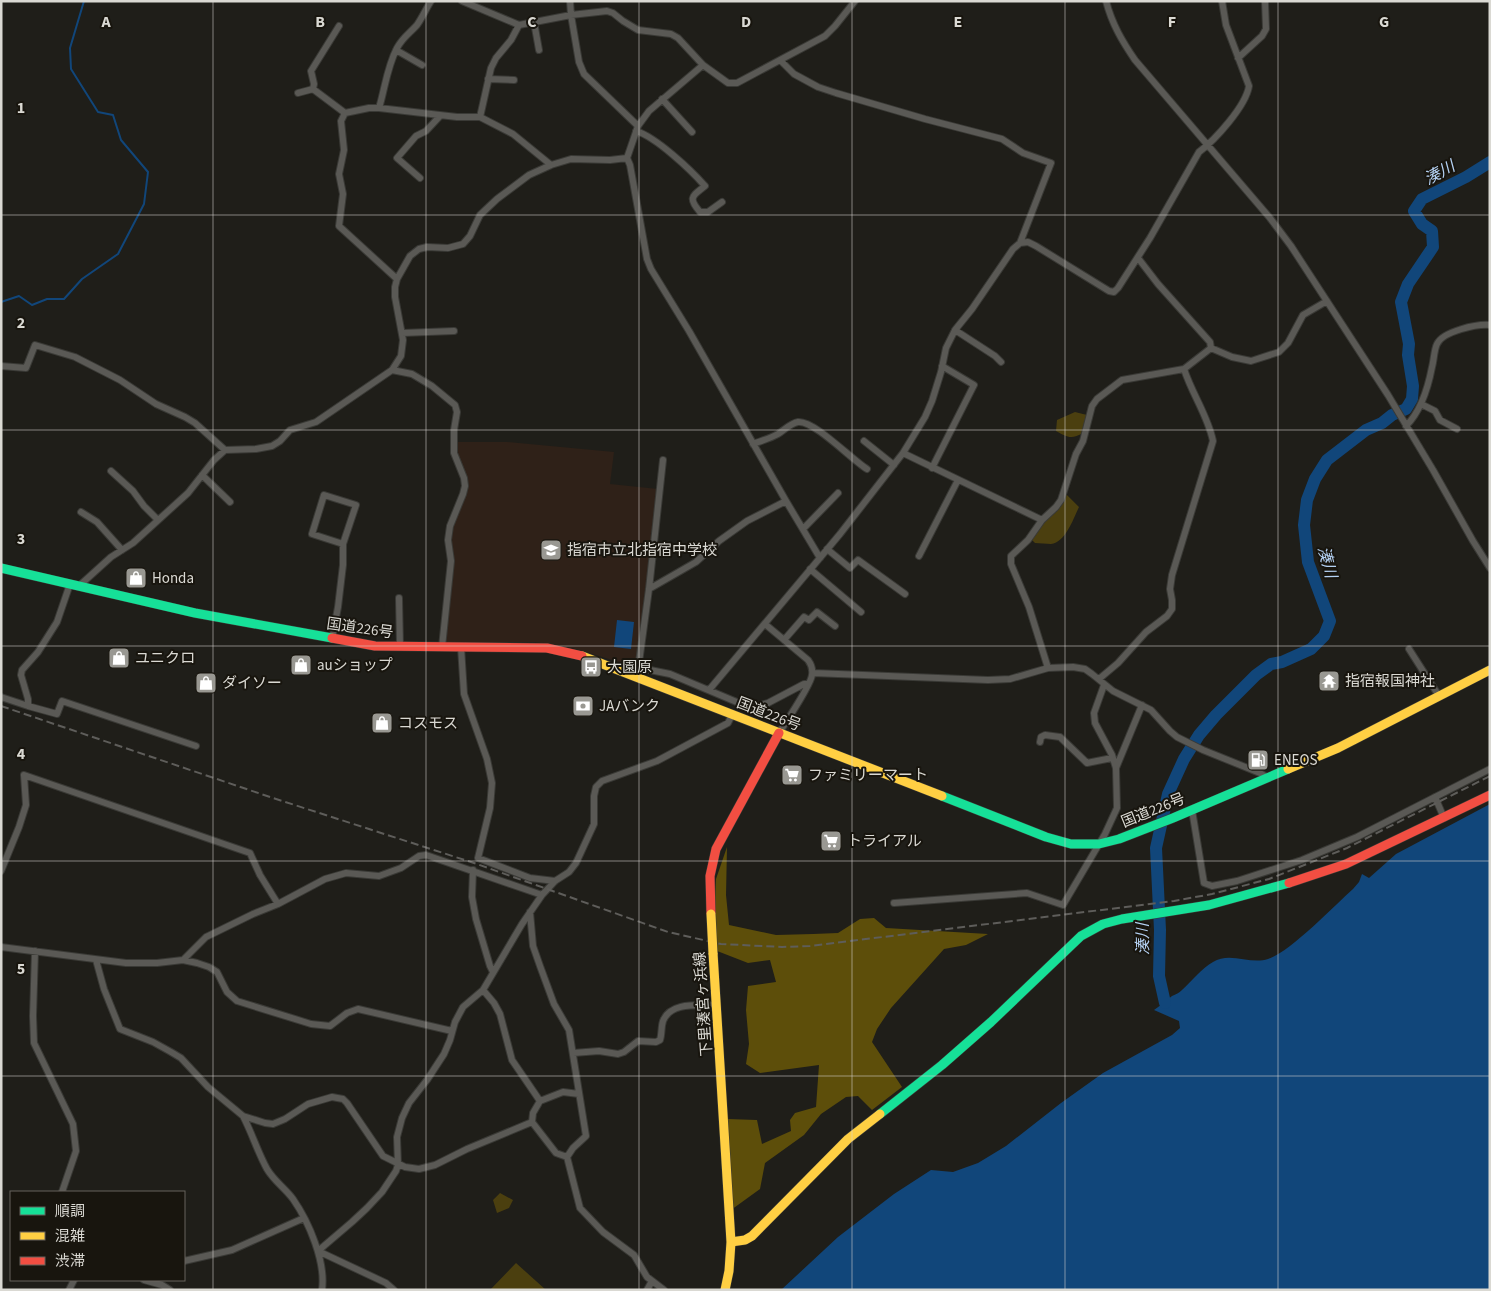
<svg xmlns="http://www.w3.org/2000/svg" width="1491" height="1291" font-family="'Source Sans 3','Noto Sans JP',sans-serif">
<rect width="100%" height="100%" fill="#1f1e19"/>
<path fill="#2f2118" d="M456 442H507L614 452 610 484 658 489 636 667 572 648 535 642 446 643 454 561 450 539 451 530 466 494Z"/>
<path fill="#4b3f0f" d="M1075 412 1087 415 1083 433C1071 440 1067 437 1056 431L1057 420Z
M1066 494 1079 507C1073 519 1066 542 1051 544 1046 544 1040 543 1035 543L1031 539 1043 522 1061 504Z
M500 1193 513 1200 509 1208 497 1213 493 1200Z
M516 1263 546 1290H490Z"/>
<path fill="#5d4e0a" d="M727 847 726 895 729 925 776 935 813 934 838 933 860 919 874 918 886 928 988 934 966 945 944 949 891 1008 877 1029 872 1042 902 1087 872 1110 858 1096 846 1097 821 1114 804 1135 765 1163 760 1189 731 1210 727 1119 757 1120 762 1144 791 1131 790 1120 795 1113 816 1107 819 1065 760 1073 746 1064 749 1044 746 1010 748 986 776 982 770 960 748 963 712 949 716 879Z"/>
<path fill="#11467a" d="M617 620 634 622 631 649 614 647Z
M1490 804V1290H781L838 1237 894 1194 931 1170 953 1172 978 1163 1006 1146 1061 1103 1103 1073 1172 1035 1180 1028 1179 1021 1154 1010C1160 1006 1166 1001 1172 996 1176 994 1179 993 1182 990 1192 981 1201 969 1213 962 1230 951 1250 965 1268 959 1289 953 1335 905 1353 889L1359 882 1362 874 1369 878 1396 854Z"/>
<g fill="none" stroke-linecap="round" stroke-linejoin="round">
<path stroke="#11467a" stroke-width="2" d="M1 302 19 296 32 305 47 299H64L82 279 118 254 144 204 148 172 121 140 113 115 98 112 71 69 70 48 84 1"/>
<path stroke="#11467a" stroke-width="12" d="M1165 1003 1159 976 1160 930 1156 848 1168 794 1184 759 1199 735 1216 715 1256 675 1271 664 1282 662 1311 649 1324 636 1330 621 1308 562 1304 525 1307 500 1315 479 1327 460 1366 430 1382 423 1392 415 1406 409 1412 399 1413 386 1408 355 1409 344 1401 302 1408 284 1433 247 1432 231 1422 224 1414 211 1422 199 1466 177 1490 162"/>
<g stroke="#3a3a36" stroke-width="8">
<path id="street" d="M462 1 519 25 571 15 607 11 613 13 623 21 638 30 671 34 678 38 703 65 728 83H737L825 36 835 26 855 1
M570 1 571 15 579 62 584 74 638 126
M1106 1C1112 24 1122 41 1135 60L1270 218 1291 246 1388 395 1433 470 1473 541 1490 568
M534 22 539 50
M396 50 422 65
M1238 58 1262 36 1266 29 1265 1
M703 65 649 111 638 126 627 158 630 165 647 259 651 269 689 331 786 501 820 558
M488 79 514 80
M313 89 314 84 311 71 339 26
M298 93 313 89 345 113 369 108H379C385 88 387 67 397 48 403 37 409 34 417 25 422 18 426 9 431 1
M662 99 692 132
M379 108 457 117H480L513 134 551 165
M345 113 341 121 344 150 339 174 343 194 339 226 397 279
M480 117 491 68 496 58 511 40 519 25
M636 131C656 137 691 170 705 186 693 196 687 197 700 212H708L722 202
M420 178 397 158 416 136 426 131 440 116
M1020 243 1028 242 1036 246 1109 291 1114 292 1118 288 1150 238 1199 152C1215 140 1246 106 1249 86L1226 25 1222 1
M955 330 995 356 1001 362
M402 333 454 331
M1211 348 1232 357 1251 361 1279 352 1288 343 1303 315 1327 301
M1 366 26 368 35 345 75 357 120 380 156 404 185 417 195 423 225 450
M392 370 412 374 432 386 455 405 457 412 454 430V453L464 478 465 486 463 494 450 526 448 540 451 561 442 647
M1421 404 1435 411 1440 420 1457 429
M1406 426C1421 411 1428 388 1432 367 1434 360 1434 350 1437 344 1443 331 1477 324 1490 325
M864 441 894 465
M753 444C761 441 771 438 778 434 784 430 791 423 798 422 814 420 852 460 867 469
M903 453 1042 520
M932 468 974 385 942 366
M111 471 133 491 144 506 158 520
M202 475 230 502
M81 512 97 522 122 550
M803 529 838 493
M827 549 850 568 858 560 905 594
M919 556 958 480
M810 569 861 612
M70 584 57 622 38 652 22 670 21 675 28 699V706L57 714 62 701 196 746
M79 586 111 557 133 543 188 493 214 460 225 450 256 449 272 446 280 441 290 430 316 422 392 370 401 356 403 340 395 297V287L397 279 410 256 419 249 427 247 448 248 463 244 470 236 480 215 497 199 529 175 551 165 571 159 610 160 627 158
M649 589 696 562 719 541 747 521 786 501
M399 598 400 647
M765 624 808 660C811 664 813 669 812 675 811 685 786 722 779 733
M332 639 338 607 343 565V544L356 505 324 495 312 534 343 544
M784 640 804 617 809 620 817 612 835 626
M461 647 464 694 487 759 492 783 490 808 478 858 530 878 555 881
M1409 649 1439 696
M640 668 670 674 739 703 754 707 768 703 804 684H808
M1048 668 1029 607 1011 564V556L1028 540 1042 520 1056 507 1061 500 1076 454 1083 441 1092 406 1097 399 1122 380 1184 369
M813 673 988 680 1010 679 1048 668 1073 667 1085 669 1092 674 1113 691 1151 710 1170 731 1177 737 1203 750 1260 773 1268 778
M637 677 649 589 663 460
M1099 679 1118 663 1146 632 1167 616 1172 609V600L1170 589 1172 575 1213 441C1208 416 1192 394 1184 369L1211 348 1210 342 1158 284 1138 258
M709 690 840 534 903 453 925 417 932 401 941 372 946 348 955 330 972 309 1013 249 1020 243 1051 163 1023 153 1002 139 925 119 836 93 818 87 794 74 781 61
M1 697 28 706
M1040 742 1041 737 1045 735 1060 737 1087 763 1112 758
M1116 768 1142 705
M1435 797 1444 818
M1192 810 1204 883 1212 886 1237 881 1302 860 1357 837 1490 769
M473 870 472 897 476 919 490 966 493 972
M1 871 19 827 26 805 24 775 250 853 260 875 278 904
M894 903 1027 893 1063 905 1105 834 1117 808 1116 768 1112 755 1095 723 1094 713 1104 685
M530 912 533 946 540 966 554 1004 569 1030 586 1136 573 1148 567 1157 580 1208 603 1232 634 1255 647 1277 664 1290
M1 947 126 963H157L183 960 197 963 209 967 217 972 227 992 237 1001 311 1024 330 1026 347 1013 358 1009 452 1031
M35 951 33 1016 34 1043 73 1124 76 1151 62 1192
M96 960 104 989 120 1029 153 1042 171 1052 181 1058 208 1087 243 1116 265 1123 273 1124 285 1119 308 1104 332 1097 343 1099 347 1103 383 1156 405 1167 419 1169 435 1165 467 1149 532 1122
M183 960 206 937 253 914 278 904 325 879 346 873 379 876 401 868 419 856 426 855 542 895
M483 990 494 1003 500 1014 512 1060 540 1101 533 1113 532 1122 556 1153 567 1157
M573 1053 599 1051 618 1054 624 1052 638 1041 656 1042 660 1040C662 1034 661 1027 663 1021 671 1001 700 1006 717 1005
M540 1101 563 1092 579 1094
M243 1116C252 1133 258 1153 267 1169 274 1181 285 1188 293 1199 309 1222 326 1262 322 1290
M318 1251 352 1222 367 1208 382 1192 396 1171 398 1165 397 1137 402 1118 409 1103 427 1080 444 1054 450 1040 455 1022 463 1007 483 990 522 924 542 895 555 881 569 872 576 863 594 824V796L596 787 602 781 657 761 728 723 732 715
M318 1251 386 1283 394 1290
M184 1261 232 1250 304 1218
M144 1280 162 1285 170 1290
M69 1290 74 1280
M647 1290 652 1281"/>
</g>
<g stroke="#3a3a36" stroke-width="10">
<path id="fast" d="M1 568 195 613 332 638
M942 796 1046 837 1071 844H1099L1119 839 1173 818 1288 769
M880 1114 942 1065 991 1022 1081 936 1103 924 1122 919 1209 905 1289 883"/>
</g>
<g stroke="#3a3a36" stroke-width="10">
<path id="slow" d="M582 656 942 796
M1288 769 1338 748 1490 670
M713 953 731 1242 729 1271 725 1290
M731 1242 745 1240 752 1236 848 1139 880 1114"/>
</g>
<g stroke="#3a3a36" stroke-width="10">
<path id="jam" d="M332 638 375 646 547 648 582 656
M1289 883 1346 864 1490 795
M711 914 710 876 716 849 779 733"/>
</g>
<use href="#street" stroke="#5a5955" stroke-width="6"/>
<use href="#fast" stroke="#16e098" stroke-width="9"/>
<use href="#slow" stroke="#ffcf43" stroke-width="9"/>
<use href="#jam" stroke="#f24e42" stroke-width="9"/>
<path stroke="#5e5d5a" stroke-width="2" stroke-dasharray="8 4" stroke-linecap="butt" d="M1 706 273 798 474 863 668 932 721 944 782 947 810 946 1174 901 1212 894 1269 879 1347 848 1490 776"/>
<g stroke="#3a3a36" stroke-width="10" stroke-linecap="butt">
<path id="slow-bridge" d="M711 914 713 953"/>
</g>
<use href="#slow-bridge" stroke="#ffcf43" stroke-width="9"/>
</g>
<path fill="none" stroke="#dad9d3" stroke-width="1" stroke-opacity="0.55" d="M213 1V1290M426 1V1290M639 1V1290M852 1V1290M1065 1V1290M1278 1V1290M1 215H1490M1 430H1490M1 646H1490M1 861H1490M1 1076H1490"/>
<defs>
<g id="school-square" transform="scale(1.125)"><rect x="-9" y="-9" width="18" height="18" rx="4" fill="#999892" stroke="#18150e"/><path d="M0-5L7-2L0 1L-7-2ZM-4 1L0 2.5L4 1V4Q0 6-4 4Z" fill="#fff"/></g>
<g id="shop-square" transform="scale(1.125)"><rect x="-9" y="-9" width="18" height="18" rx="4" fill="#999892" stroke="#18150e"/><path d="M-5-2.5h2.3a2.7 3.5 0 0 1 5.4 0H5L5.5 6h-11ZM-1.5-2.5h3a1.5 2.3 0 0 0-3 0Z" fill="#fff"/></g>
<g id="bus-square" transform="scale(1.125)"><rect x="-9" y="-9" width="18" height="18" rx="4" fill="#999892" stroke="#18150e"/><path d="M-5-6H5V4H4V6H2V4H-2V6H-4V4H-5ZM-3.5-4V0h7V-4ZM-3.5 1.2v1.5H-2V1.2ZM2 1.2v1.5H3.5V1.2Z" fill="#fff"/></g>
<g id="temple-square" transform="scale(1.125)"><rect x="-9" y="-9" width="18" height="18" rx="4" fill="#999892" stroke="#18150e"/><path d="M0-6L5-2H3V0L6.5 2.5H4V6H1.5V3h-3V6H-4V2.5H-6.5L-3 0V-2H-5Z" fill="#fff"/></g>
<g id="bank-square" transform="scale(1.125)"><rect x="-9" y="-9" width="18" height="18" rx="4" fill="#999892" stroke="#18150e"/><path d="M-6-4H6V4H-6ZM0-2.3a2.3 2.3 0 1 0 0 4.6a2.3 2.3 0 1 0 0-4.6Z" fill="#fff"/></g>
<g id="fuel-square" transform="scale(1.125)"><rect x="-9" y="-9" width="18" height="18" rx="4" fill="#999892" stroke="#18150e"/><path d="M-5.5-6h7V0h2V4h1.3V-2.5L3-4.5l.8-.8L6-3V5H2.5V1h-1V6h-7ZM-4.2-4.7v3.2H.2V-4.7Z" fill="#fff"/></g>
<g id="supermarket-square" transform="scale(1.125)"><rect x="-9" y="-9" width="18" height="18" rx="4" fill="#999892" stroke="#18150e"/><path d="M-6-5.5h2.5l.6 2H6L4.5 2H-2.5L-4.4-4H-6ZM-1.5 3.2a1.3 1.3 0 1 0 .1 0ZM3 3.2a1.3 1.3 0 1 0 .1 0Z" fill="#fff"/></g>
</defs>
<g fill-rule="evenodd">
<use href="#school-square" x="551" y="550"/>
<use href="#shop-square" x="136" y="578"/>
<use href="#shop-square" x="119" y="658"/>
<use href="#shop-square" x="301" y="665"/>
<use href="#bus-square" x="591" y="667"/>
<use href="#temple-square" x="1329" y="681"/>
<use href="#shop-square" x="206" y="683"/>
<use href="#bank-square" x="583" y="706"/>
<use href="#shop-square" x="382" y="723"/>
<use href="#fuel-square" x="1258" y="760"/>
<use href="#supermarket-square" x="792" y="775"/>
<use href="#supermarket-square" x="831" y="841"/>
</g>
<g text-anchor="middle" stroke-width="4" stroke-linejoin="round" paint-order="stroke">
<g font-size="15" fill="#dad9d3" stroke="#18150e" text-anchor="start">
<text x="567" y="555">指宿市立北指宿中学校</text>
<text x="152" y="583">Honda</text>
<text x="135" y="663">ユニクロ</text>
<text x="317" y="670">auショップ</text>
<text x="607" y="672">大園原</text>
<text x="1345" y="686">指宿報国神社</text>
<text x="222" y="688">ダイソー</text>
<text x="599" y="711">JAバンク</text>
<text x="398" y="728">コスモス</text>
<text x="1274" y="765">ENEOS</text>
<text x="808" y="780">ファミリーマート</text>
<text x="847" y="846">トライアル</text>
</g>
<g font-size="15" fill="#dad9d3" stroke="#18150e">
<text transform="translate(360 628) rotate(8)" y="5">国道226号</text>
<text transform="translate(769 714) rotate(21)" y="5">国道226号</text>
<text transform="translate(1153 810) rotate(-22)" y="5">国道226号</text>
<text transform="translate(703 1004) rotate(-94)" y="5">下里湊宮ヶ浜線</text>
</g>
<g font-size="16" font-style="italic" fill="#b4d1f3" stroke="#18150e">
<text transform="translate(1439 172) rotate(-29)" y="6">湊川</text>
<text transform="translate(1328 562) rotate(75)" y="6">湊川</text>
<text transform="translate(1142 939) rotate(-91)" y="6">湊川</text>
</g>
</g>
<g font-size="16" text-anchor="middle" font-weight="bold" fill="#dad9d3" stroke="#18150e" stroke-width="4" stroke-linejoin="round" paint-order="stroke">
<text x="106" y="27">A</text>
<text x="320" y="27">B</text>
<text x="532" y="27">C</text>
<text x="746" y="27">D</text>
<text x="958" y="27">E</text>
<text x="1172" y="27">F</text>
<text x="1384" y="27">G</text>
<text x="21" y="113">1</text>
<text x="21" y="328">2</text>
<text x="21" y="544">3</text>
<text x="21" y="759">4</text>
<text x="21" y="974">5</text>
</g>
<rect width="1491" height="1291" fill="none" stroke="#dad9d3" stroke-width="5"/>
<rect x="10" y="1191" width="175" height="90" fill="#18150e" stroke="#66635d"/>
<rect x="20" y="1207" width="25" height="8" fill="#16e098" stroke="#66635d"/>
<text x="55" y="1216" font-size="15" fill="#dad9d3">順調</text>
<rect x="20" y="1232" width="25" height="8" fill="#ffcf43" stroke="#66635d"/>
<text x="55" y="1241" font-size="15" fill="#dad9d3">混雑</text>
<rect x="20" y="1257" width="25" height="8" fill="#f24e42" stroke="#66635d"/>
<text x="55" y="1266" font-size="15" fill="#dad9d3">渋滞</text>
</svg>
